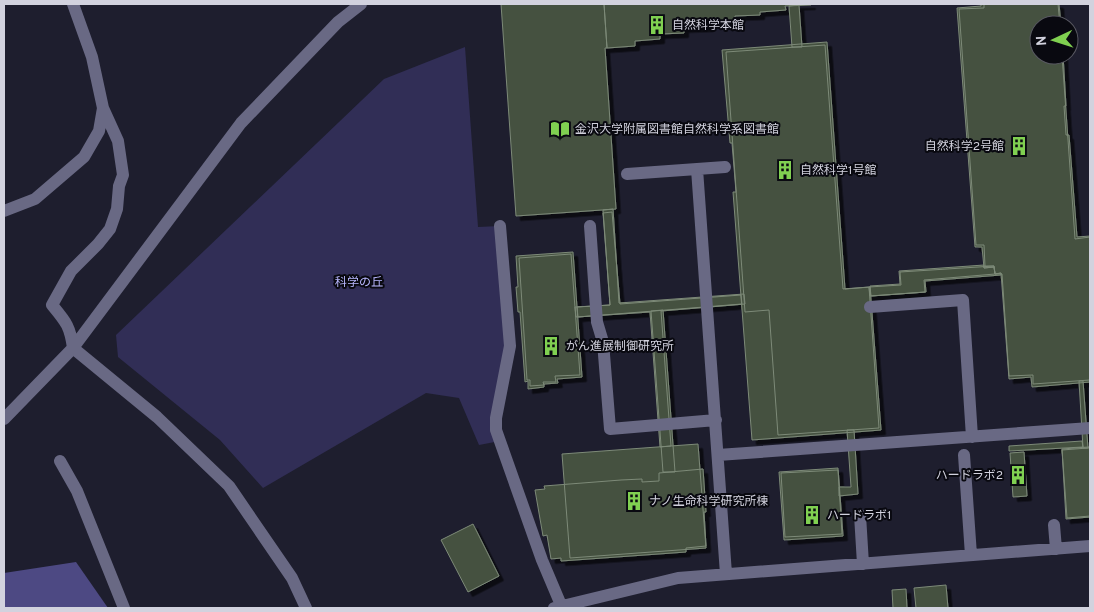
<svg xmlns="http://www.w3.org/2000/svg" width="1094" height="612" font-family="Overpass,'Noto Sans JP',sans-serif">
<defs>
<filter id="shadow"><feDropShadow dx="4.5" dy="4.5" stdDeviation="0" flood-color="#0009"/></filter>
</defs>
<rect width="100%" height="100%" fill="#1e1e2e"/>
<path fill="#312e56" d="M465 47 478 227 500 226 510 346 498 405 500 441 479 445 459 398 426 393 263 488 220 440 118 357 116 335 384 79Z"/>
<path fill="#4d4983" d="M76 562 108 608H4V573Z"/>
<path fill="#455140" stroke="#7d8a78" filter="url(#shadow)" d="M501 4H604L607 48H605L616 209 516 216Z
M604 4H811V5L785 6 786 10 760 12V15L735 16V21L708 22 709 27 684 28V33L660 34V39L635 41V46L607 48Z
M981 4H1059L1061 25H1039V55H1063L1066 106H1064L1066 135H1069L1077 237 1090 236V382L1032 387 1031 377 1009 379 1001 273 995 274 994 267 984 268 982 247H975L957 8 981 6Z
M984 4H1058L1060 25H1039V55H1062L1075 239 1090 237V380L1033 384V375L1009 376 1002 274H995L994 266H985L984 245H976L959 9 984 8Z
M799 5 802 47H792L789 6Z
M827 42 845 289 870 287 881 430 752 440 733 192H736L732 143H730L722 50Z
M825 45 843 289 869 287 879 428 778 435 769 310 745 312 726 52Z
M613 209 619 303 744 294 745 304 661 311 671 446 660 447 650 312 576 317 575 307 610 305 603 210Z
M612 212 620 304 741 295 742 304 578 317 577 307 610 305 603 213Z
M573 252 582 377 557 379 558 383 544 384V387L528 389V381L525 382 520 312H518L516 287H518L516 256Z
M571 254 580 375 555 376 556 382H543L544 385 530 386V380H527L519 258Z
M984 265V268L994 267 995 274 1001 273V275L925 281 926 292 871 296 870 286 900 284 899 271Z
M994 266 995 274 924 280 925 292 870 296 869 287 901 285 900 272Z
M663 310 675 472H663L651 311Z
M1079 381H1083L1088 448H1083Z
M847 430H854L858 494 839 496V487H851Z
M1082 441 1083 447 1009 451V446Z
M698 444 706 548 570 558 562 454Z
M1088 447H1090V517L1066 519 1062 449Z
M1088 448H1090V516L1067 518 1062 450Z
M1024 452 1027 496 1013 497 1010 453Z
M838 468 843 536 784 540 779 472Z
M703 469 706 512H704L706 546 686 548V552L561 561V558L551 559 547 535 543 536 535 490 545 489 544 486 621 480 642 479V482L659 481V473Z
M838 470 842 534 785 537 781 473Z
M473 524 499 576 468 592 441 540Z
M946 585 948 608H916L914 588Z
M906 589 907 608H893L892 590Z"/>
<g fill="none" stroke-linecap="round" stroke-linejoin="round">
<path stroke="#696984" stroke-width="12" d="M73 4 92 57 103 108 118 141 123 175 119 186 117 209 110 229 98 244 71 271 52 305C66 322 70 326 73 348L157 417 229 486 292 578 306 608
M697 169 726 574
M627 174 725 167
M4 211 35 199 84 157 99 131 103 108
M500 226 510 346 496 418V430L542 560 561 605
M590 226 597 322 603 342 610 429 716 420
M870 307 963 300 972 437
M4 419 73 348 241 123 338 22 361 4
M718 455 1090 428
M964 455 971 555
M60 461 77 491 124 608
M860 515 863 564
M1054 525 1056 549
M554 608 678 578 1090 546"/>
</g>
<defs>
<g id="building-bare" transform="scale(1.5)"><path d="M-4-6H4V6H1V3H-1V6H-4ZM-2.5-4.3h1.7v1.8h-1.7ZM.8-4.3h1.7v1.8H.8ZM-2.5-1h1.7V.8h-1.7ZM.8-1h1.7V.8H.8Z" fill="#80d051" stroke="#090910" stroke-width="2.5" paint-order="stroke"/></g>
<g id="library-bare" transform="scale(1.5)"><path d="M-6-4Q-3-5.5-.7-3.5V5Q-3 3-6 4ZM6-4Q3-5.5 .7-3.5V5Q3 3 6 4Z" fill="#80d051" stroke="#090910" stroke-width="2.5" paint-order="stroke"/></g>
</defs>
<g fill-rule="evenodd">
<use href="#building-bare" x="657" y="25"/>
<use href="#library-bare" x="560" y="129"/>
<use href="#building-bare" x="1019" y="146"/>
<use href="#building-bare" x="785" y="170"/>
<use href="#building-bare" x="551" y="346"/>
<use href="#building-bare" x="1018" y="475"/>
<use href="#building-bare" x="634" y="501"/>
<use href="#building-bare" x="812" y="515"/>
</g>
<g text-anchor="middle" stroke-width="4" stroke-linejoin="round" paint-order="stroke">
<g font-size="12" fill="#d2d2de" stroke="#090910" text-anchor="start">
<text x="672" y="29">自然科学本館</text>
<text x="575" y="133">金沢大学附属図書館自然科学系図書館</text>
<text x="1004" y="150" text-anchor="end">自然科学2号館</text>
<text x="800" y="174">自然科学1号館</text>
<text x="566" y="350">がん進展制御研究所</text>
<text x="1003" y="479" text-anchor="end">ハードラボ2</text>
<text x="649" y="505">ナノ生命科学研究所棟</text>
<text x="827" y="519">ハードラボ1</text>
</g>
<g font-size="12" fill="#b9b8ff" stroke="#090910">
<text x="359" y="286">科学の丘</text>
</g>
</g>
<rect width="1094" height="612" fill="none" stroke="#d2d2de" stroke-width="10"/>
<g transform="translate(1054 40) rotate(266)"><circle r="24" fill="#090910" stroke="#595962"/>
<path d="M0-4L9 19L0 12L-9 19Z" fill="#80d051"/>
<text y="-8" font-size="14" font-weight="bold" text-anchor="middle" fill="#d2d2de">N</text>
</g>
</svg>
